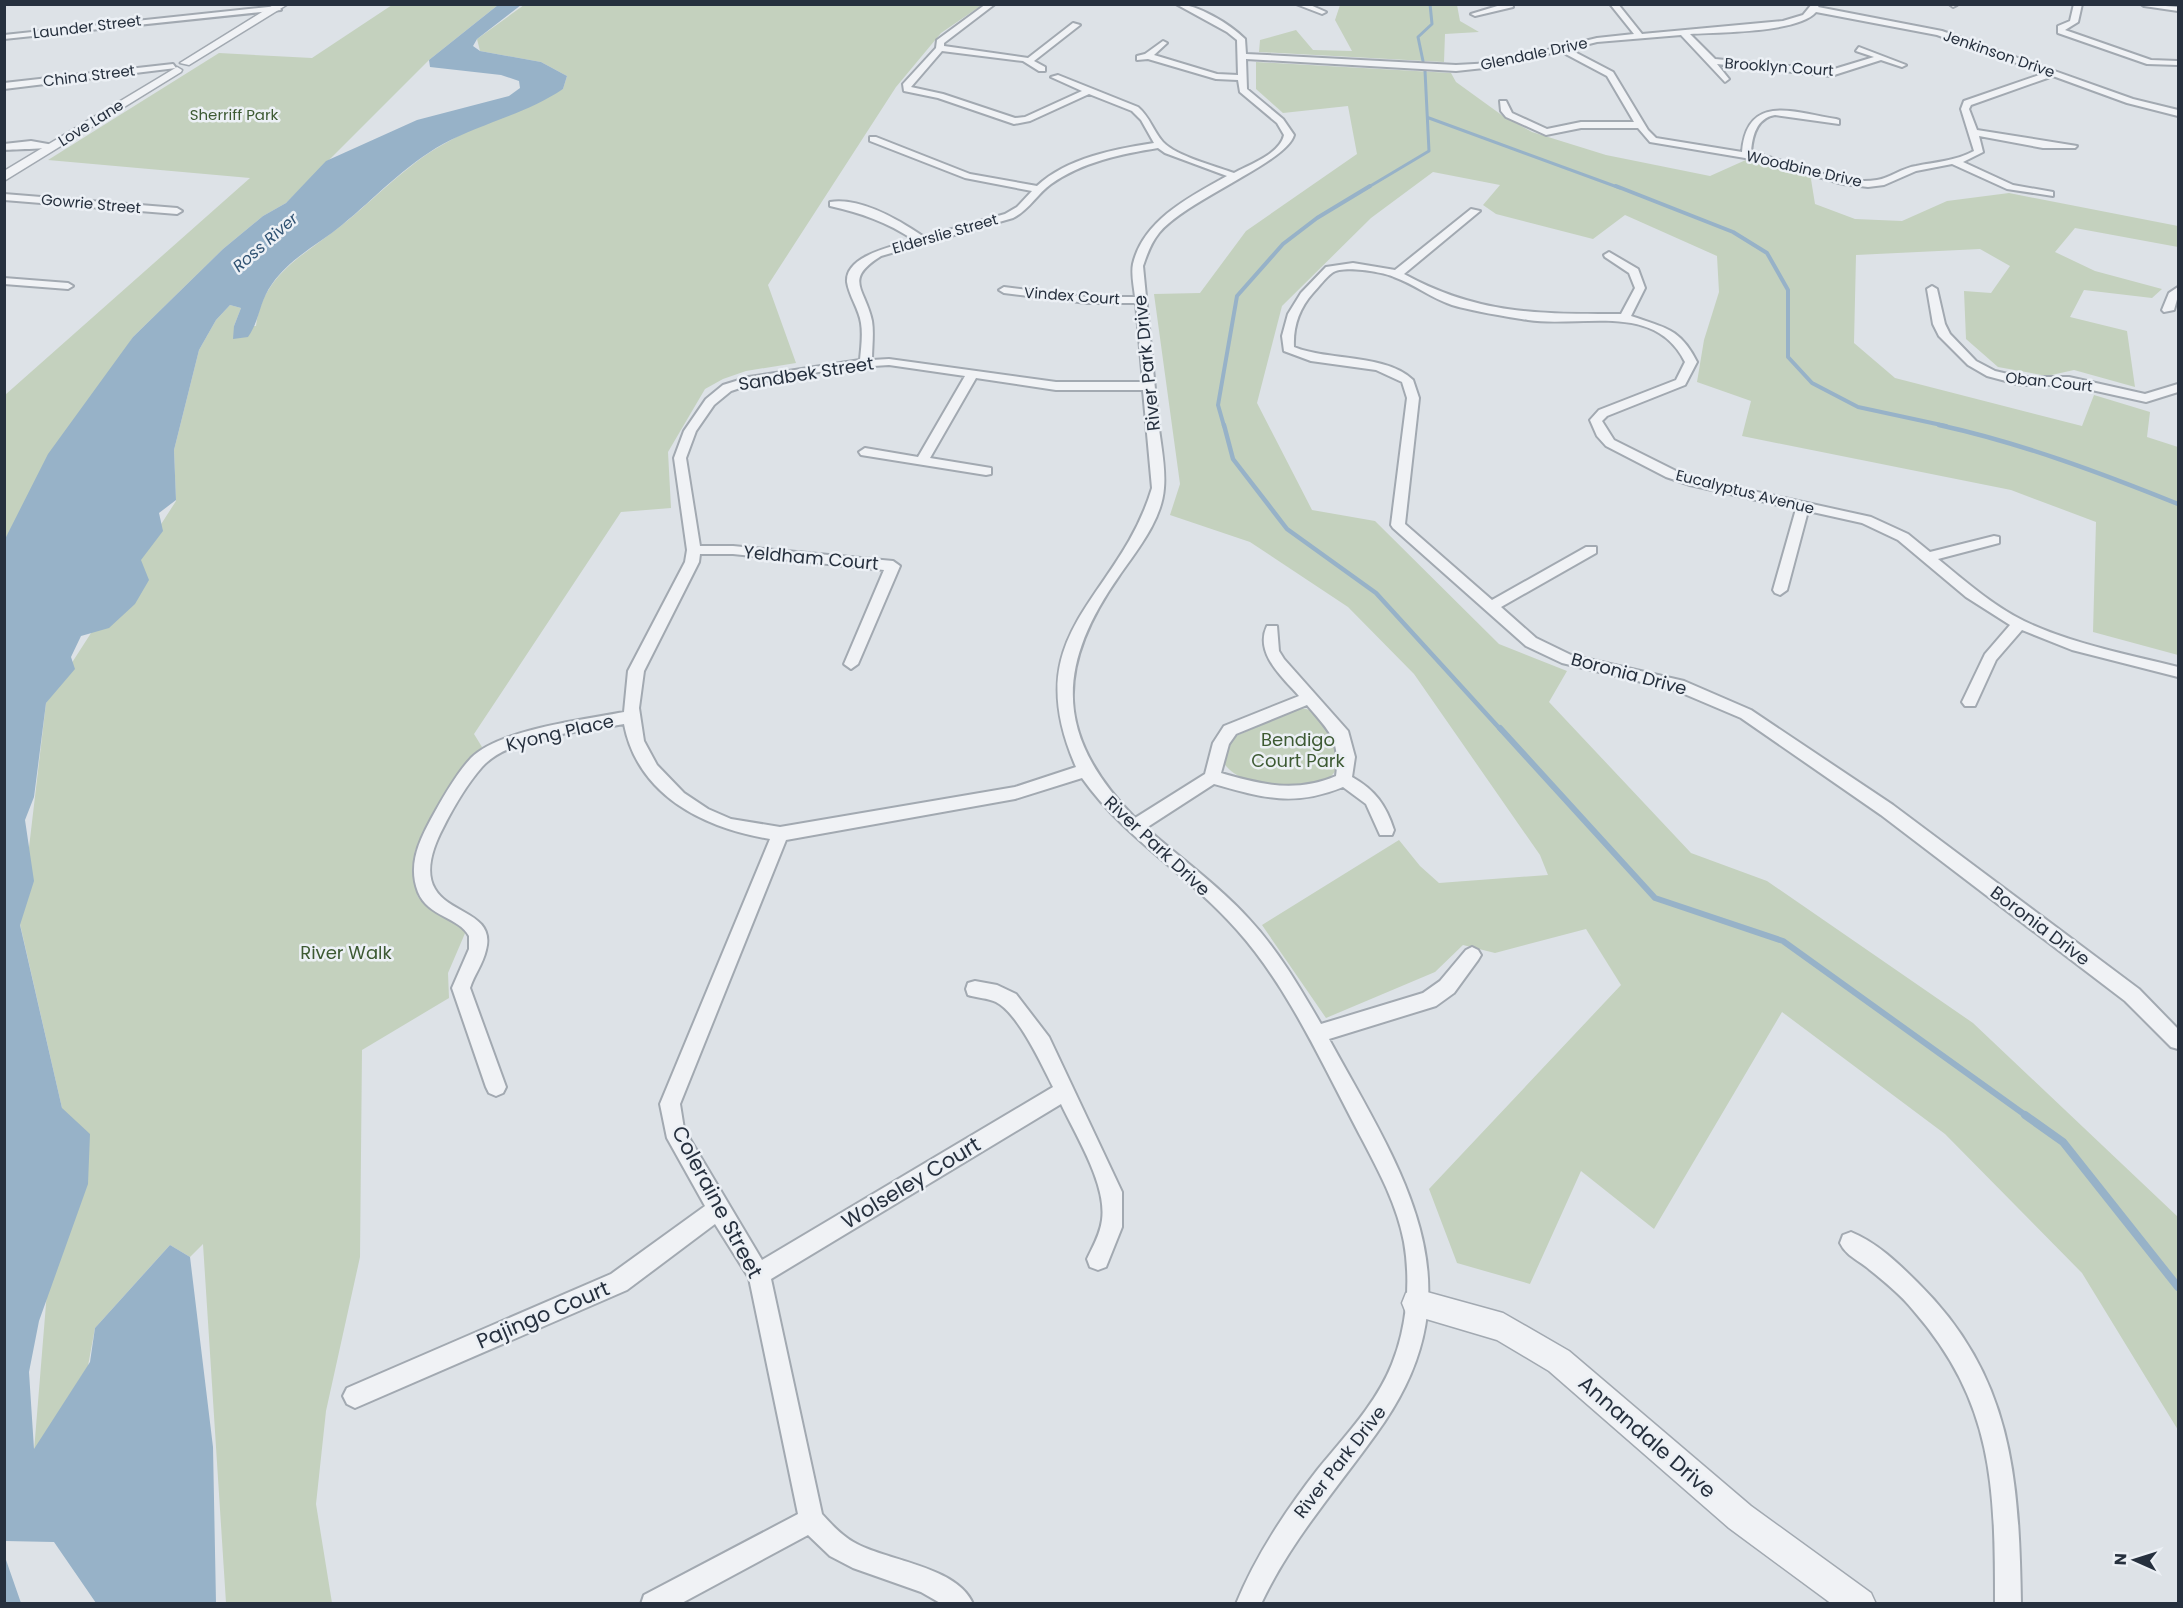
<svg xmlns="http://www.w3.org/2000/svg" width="2183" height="1608" font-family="Poppins,sans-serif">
<rect width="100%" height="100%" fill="#dde2e7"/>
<path fill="#c4d1be" d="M392 5H498L429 60 286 203 263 216 223 249 133 337 5 539V395L250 178 48 160 219 53 312 58Z
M524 5H982L941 33 896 87 768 285 796 363 746 371 723 379 705 389 668 452 671 508 621 512 474 734 482 747 472 758 415 850 413 875 418 897 466 931 448 973 449 998 362 1050 360 1257 326 1411 316 1504 332 1603H226L203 1244 190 1257 170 1245 95 1328 88 1366 34 1451 62 1108 20 924 46 703 176 501 174 450 199 350 216 320 230 305 241 308 234 326H256C263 273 305 255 342 225 376 198 405 166 442 145 480 123 524 107 563 89L567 76 541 62 480 51 477 39Z
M1340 5H1457L1460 21 1479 32 1445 34 1444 62 1259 52 1260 40 1296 30 1313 50 1352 51 1335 20Z
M1256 62 1451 73 1456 82 1503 116 1532 132 1606 155 1710 176 1748 159 1810 173 1815 204 1855 219 1902 221 1947 201 2009 193 2178 226V247L2075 228 2055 252 2095 271 2162 289 2152 298 2084 290 2070 317 2127 331 2135 387 2074 370 2047 376 1998 367 1966 339 1964 291 1991 293 2010 266 1980 249 1856 255 1854 343 1895 378 2082 426 2094 395 2150 412 2147 437 2178 447V655L2093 632 2096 522 2011 490 1742 436 1751 401 1697 382 1704 340 1719 292 1717 256 1625 215 1593 239 1496 214 1483 205 1500 185 1433 172 1371 218 1282 306 1257 403 1312 510 1375 521 1499 644 1567 671 1549 702 1691 853 1767 881 1973 1023 2178 1217V1430L2082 1273 1945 1134 1782 1012 1654 1229 1581 1171 1530 1284 1457 1263 1429 1189 1621 985 1586 929 1495 953 1463 945 1435 972 1326 1018 1262 925 1399 840 1420 866 1439 883 1548 875 1540 855 1414 674 1348 607 1250 542 1170 515 1180 484 1154 294 1200 293 1246 231 1357 154 1348 106 1283 113 1256 89Z
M1301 708C1316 710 1323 717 1329 730 1332 736 1337 744 1338 751 1349 803 1242 794 1224 763L1231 738Z"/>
<path fill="#97b2c8" d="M498 5H521L477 39 473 46 480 51 541 62 567 76 563 89C526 114 482 123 443 144 405 165 375 198 342 225 319 244 290 258 272 284 259 302 260 320 248 337L233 339 234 326 241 308 230 305 216 320 199 350 174 450 176 500 159 513 163 531 141 560 149 580 135 604 109 628 81 636 71 657 75 669 46 703 34 797 25 820 34 881 20 925 62 1108 90 1134 88 1184 39 1321 29 1372 34 1449 90 1362 95 1328 170 1245 190 1257 213 1447 216 1603H96L54 1542 5 1541V539L48 454 133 337 223 249 263 216 286 203 326 161 417 120 509 96 520 88 519 81 501 75 430 67 429 60Z
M5 1557 21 1603H5Z"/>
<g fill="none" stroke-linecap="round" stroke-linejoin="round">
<path stroke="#97b2c8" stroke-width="3" d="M1423 61 1418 37 1432 24 1430 4
M1429 118 1620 188
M1367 188 1429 151 1425 71"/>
<path stroke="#97b2c8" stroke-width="4" d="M1616 186 1733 232 1767 253 1788 290V357L1812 383 1858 407 1946 426
M1224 426 1218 405 1237 296 1283 244 1317 218 1370 186"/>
<path stroke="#97b2c8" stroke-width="4.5" d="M1224 425 1233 459 1287 529 1376 593 1501 730
M1939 425C2021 443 2101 473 2178 504"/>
<path stroke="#97b2c8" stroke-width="6" d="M1500 728 1655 898 1783 941 2028 1117"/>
<path stroke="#97b2c8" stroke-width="8" d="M2025 1115 2063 1142 2178 1287"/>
<g stroke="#a2a9b1" stroke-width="4">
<path id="minor" d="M986 4H995L944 43V46L1028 58 1073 23 1080 25 1034 61 1045 67V71H1039L1023 61 942 51 911 87 943 94 1015 118 1025 117 1082 91 1051 77 1058 75 1138 107C1150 117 1153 131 1163 142 1176 156 1215 166 1234 173 1250 164 1280 154 1284 135L1277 123 1240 92 1238 80 1216 79 1148 59 1137 60V56L1145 54 1163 41 1167 43 1154 55 1217 74 1238 75 1237 40 1227 32 1176 4C1197 4 1230 24 1245 39L1246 54 1456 65 1493 63 1597 38 1634 34 1610 4H1618L1642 34 1783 21 1803 15 1812 4H1820L1818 7 1942 31 2133 99 2178 110V116L2127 103 2053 76 1971 105 1969 109 1977 130 2077 146 2075 148H2043L1979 136 1983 152 1963 162 2013 185 2053 192V196L2007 189 1952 164 1916 171 1884 185 1868 187 1843 184 1763 161 1650 142 1638 128H1581L1546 135 1506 117 1501 111 1500 101H1506L1512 113 1547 129 1581 122H1634L1607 76 1560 51 1493 67 1456 71 1246 59 1247 89 1283 119 1294 135C1287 162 1186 200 1159 233 1151 243 1147 254 1143 266 1148 317 1153 369 1158 420 1160 441 1166 466 1164 488 1162 520 1137 550 1119 576 1055 667 1055 737 1135 818L1205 774 1213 743 1224 726 1299 696C1283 678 1254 653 1267 626H1277L1279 651 1284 659 1348 731 1355 757 1352 777C1375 790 1386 805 1394 830L1392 835H1380L1366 804 1343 787C1294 807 1263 798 1214 784L1146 828C1180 858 1218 885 1249 919 1278 950 1300 988 1321 1024L1423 993 1440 981 1466 950 1472 947 1478 950 1481 955 1478 960 1454 993 1436 1006 1329 1039C1403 1174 1484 1287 1376 1434 1336 1490 1291 1540 1261 1604H1236C1256 1555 1286 1510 1318 1469 1345 1436 1376 1404 1392 1364 1407 1327 1411 1282 1404 1242 1396 1199 1372 1159 1352 1120 1318 1055 1286 985 1237 930 1188 874 1126 840 1082 778L1015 799 786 840 680 1104 684 1129 762 1260 1053 1087C1042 1065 1018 1013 996 1002 988 998 977 998 968 995L966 989 968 983 975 981 997 985 1016 994 1049 1037 1122 1192V1227L1106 1267 1098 1270 1090 1267 1087 1259C1093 1246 1100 1235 1102 1220 1107 1185 1076 1136 1061 1104L771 1279 822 1514C832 1525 843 1537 857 1544 889 1561 958 1567 973 1604H942L921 1592 853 1568 830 1556 808 1535 680 1604H641L644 1595 798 1514 749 1278 715 1224 627 1290 355 1408 347 1404 343 1396 347 1388 611 1274 705 1206 667 1138 660 1104 770 839C704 828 638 796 624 724 586 731 509 736 482 767 467 784 453 808 443 828 434 845 424 871 435 889 449 914 496 913 486 950 483 964 474 975 470 988L506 1087 503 1093 496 1096 489 1093 486 1087 452 988 469 949V936C459 917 428 917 418 892 408 866 418 843 431 819 442 799 456 774 471 758 500 729 584 720 624 712L628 671 685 562 687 550 674 458 684 431 706 399 723 385 749 377 860 360C861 348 863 335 861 323 859 309 849 296 847 282 845 255 895 246 914 240 887 222 861 213 830 206V202C861 197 899 220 924 237L1005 214 1017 207 1032 191 965 178 870 141V137H876L970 174 1037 186C1067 158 1115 149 1154 143L1141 120 1132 111 1089 94 1030 121 1014 124 938 98 904 91 903 84 936 48 937 40ZM1816 12 1937 35 2045 73 1964 101 1961 109 1974 151C1956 161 1935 162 1916 166 1902 168 1890 178 1877 180 1839 187 1789 159 1751 153 1752 137 1756 118 1775 115L1839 124V120L1836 119C1795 113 1747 92 1742 152L1656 138 1648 130 1613 72 1569 49 1597 42 1681 35 1725 82 1729 79 1717 64 1831 76 1881 60 1902 67 1906 65 1859 47 1856 51 1874 57 1831 70 1715 59 1690 34C1719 32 1798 33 1816 12ZM1158 148 1165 153 1227 176C1191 196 1143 220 1133 264 1131 274 1134 287 1135 297H1087L1004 287 999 290 1004 293 1087 303H1136L1143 382H1056L889 359 872 360C872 347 874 333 872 321 865 288 843 280 881 256L1013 218C1029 210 1037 194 1051 184 1082 162 1121 154 1158 148ZM889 365 965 376 918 457 865 448 859 452 861 455 986 475 991 474V468L930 458 976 378 1056 390H1143L1152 488C1118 601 1016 630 1076 767L1015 787 780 827 731 819 708 809 684 793 657 765 644 741 639 708 644 671 699 562 700 554H733L884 570 844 664 851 669 858 664 900 566 893 561 733 546H700L686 458 696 431 714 405 731 391 755 383 842 368ZM1307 705C1329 731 1341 740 1336 776 1296 793 1262 785 1221 773L1229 744 1236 734Z
M1296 4H1308L1326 12 1322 14Z
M1504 4H1512L1513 7 1475 16 1471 14Z
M1949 4H1957V5L1953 7Z
M2074 4H2082L2078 22 2065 30 2151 60 2178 61V65L2147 64 2058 33V26L2070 21Z
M2141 4 2178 7V11L2144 6Z
M278 6 281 10 4 39V35Z
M173 64 176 68 4 89V83Z
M31 141 59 146C54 149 15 149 4 150V144Z
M4 194 177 208 182 211 177 214 4 200Z
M1471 209 1480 211 1404 274C1479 315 1539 314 1621 314L1635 288 1629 273 1605 257 1604 255 1609 252 1638 269 1645 288 1631 316C1665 328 1680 328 1697 362L1685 385 1607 416 1602 421 1614 440 1676 471 1698 479 1871 517 1908 534 1930 552 1994 536 1999 537V543L1938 559C1965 581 1992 605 2024 621 2072 644 2127 654 2178 667V677L2072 650 2022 630 1996 660 1975 706H1965L1962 702 1985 654 2010 625 1966 597 1898 540 1862 523 1808 511 1787 590 1780 595 1775 593 1773 590 1796 509 1690 485 1666 477 1606 446 1597 436 1590 420 1599 410 1676 380 1685 362C1655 301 1581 328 1528 320 1503 316 1476 312 1452 305 1431 298 1414 284 1394 277 1382 272 1343 265 1332 273 1325 278 1319 287 1313 293 1299 309 1293 326 1294 347 1328 361 1387 354 1413 380L1419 398 1405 524 1492 600 1586 547H1596V553L1501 607 1536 638 1571 655 1684 681 1751 710 1893 805 2139 989 2178 1029V1049L2171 1047 2125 1001 1881 815 1741 718 1675 690 1562 663 1526 646 1393 528 1391 525 1407 398 1402 382 1376 370 1311 361 1284 351 1282 336 1288 314 1301 293 1326 267 1353 263 1395 270Z
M4 278 68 283 73 286 68 289 4 284Z
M1932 286 1937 289 1945 324 1950 334 1976 361 1995 371 2021 377H2069L2145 394 2178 384V392L2146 402 2069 385H2021L1987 376 1968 365 1939 336 1933 324 1927 289Z
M2178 287V296L2174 310 2164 312 2162 310 2169 293Z
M1851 1232C1876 1242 1898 1263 1917 1282 2013 1376 2019 1478 2021 1604H1995C1995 1487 1994 1403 1913 1310 1901 1295 1885 1282 1870 1270 1860 1261 1846 1256 1840 1243L1843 1235Z"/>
</g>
<g stroke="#a2a9b1" stroke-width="3">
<path id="tertiary" d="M275 4H288L189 65 180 63Z
M177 67 182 70 181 72 4 181V171Z
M1416 1289 1503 1313 1569 1351 1751 1506 1871 1593 1876 1604H1832L1729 1528 1549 1371 1497 1340 1406 1313 1402 1303 1406 1293Z"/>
</g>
<use href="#minor" fill="#f0f2f5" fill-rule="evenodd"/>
<use href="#tertiary" fill="#f0f2f5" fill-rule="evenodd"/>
</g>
<g text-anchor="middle" stroke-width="5" stroke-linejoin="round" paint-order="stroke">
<g font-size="15" fill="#26303e" stroke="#ecf0f5">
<text transform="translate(87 27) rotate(-7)" y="5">Launder Street</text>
<text transform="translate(1534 54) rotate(-12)" y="5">Glendale Drive</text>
<text transform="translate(1999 54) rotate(19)" y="5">Jenkinson Drive</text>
<text transform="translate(1779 67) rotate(4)" y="5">Brooklyn Court</text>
<text transform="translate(89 76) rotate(-7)" y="5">China Street</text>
<text transform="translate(91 123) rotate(-32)" y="5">Love Lane</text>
<text transform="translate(1804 169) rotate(13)" y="5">Woodbine Drive</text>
<text transform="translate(91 204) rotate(5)" y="5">Gowrie Street</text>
<text transform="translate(945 234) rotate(-16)" y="5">Elderslie Street</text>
<text transform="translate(1072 296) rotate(4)" y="5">Vindex Court</text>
<text transform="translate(2049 382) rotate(6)" y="5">Oban Court</text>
<text transform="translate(1745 492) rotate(14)" y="5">Eucalyptus Avenue</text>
</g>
<g font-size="15" fill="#3d5a33" stroke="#ecf0f5">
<text x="234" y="120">Sherriff Park</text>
</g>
<g font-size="16" font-style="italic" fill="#305272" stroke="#ecf0f5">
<text transform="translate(265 242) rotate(-41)" y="6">Ross River</text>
</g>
<g font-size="18" fill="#26303e" stroke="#ecf0f5">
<text transform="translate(1147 363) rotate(-96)" y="6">River Park Drive</text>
<text transform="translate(806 374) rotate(-9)" y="6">Sandbek Street</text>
<text transform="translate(811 558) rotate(5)" y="6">Yeldham Court</text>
<text transform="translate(1629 674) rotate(15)" y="6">Boronia Drive</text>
<text transform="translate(560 733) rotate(-13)" y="6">Kyong Place</text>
<text transform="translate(1157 846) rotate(43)" y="6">River Park Drive</text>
<text transform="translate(2040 926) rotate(37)" y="6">Boronia Drive</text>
<text transform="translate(1340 1462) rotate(-52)" y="6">River Park Drive</text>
</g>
<g font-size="18" fill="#3d5a33" stroke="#ecf0f5">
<text x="1298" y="746">Bendigo<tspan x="1298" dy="21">Court Park</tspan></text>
<text x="346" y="959">River Walk</text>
</g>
<g font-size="21" fill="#26303e" stroke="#ecf0f5">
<text transform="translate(911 1183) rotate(-31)" y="7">Wolseley Court</text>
<text transform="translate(717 1202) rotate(62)" y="7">Coleraine Street</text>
<text transform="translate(543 1315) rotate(-23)" y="7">Pajingo Court</text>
<text transform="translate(1647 1437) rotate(41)" y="7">Annandale Drive</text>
</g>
</g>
<rect width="2183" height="1608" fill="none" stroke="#26303e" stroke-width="12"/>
<g transform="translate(2135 1560) rotate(273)" stroke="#ecf0f5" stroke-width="4.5" paint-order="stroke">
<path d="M0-4.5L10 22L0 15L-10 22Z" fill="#26303e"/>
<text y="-9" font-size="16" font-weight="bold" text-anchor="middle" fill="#26303e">N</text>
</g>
</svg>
